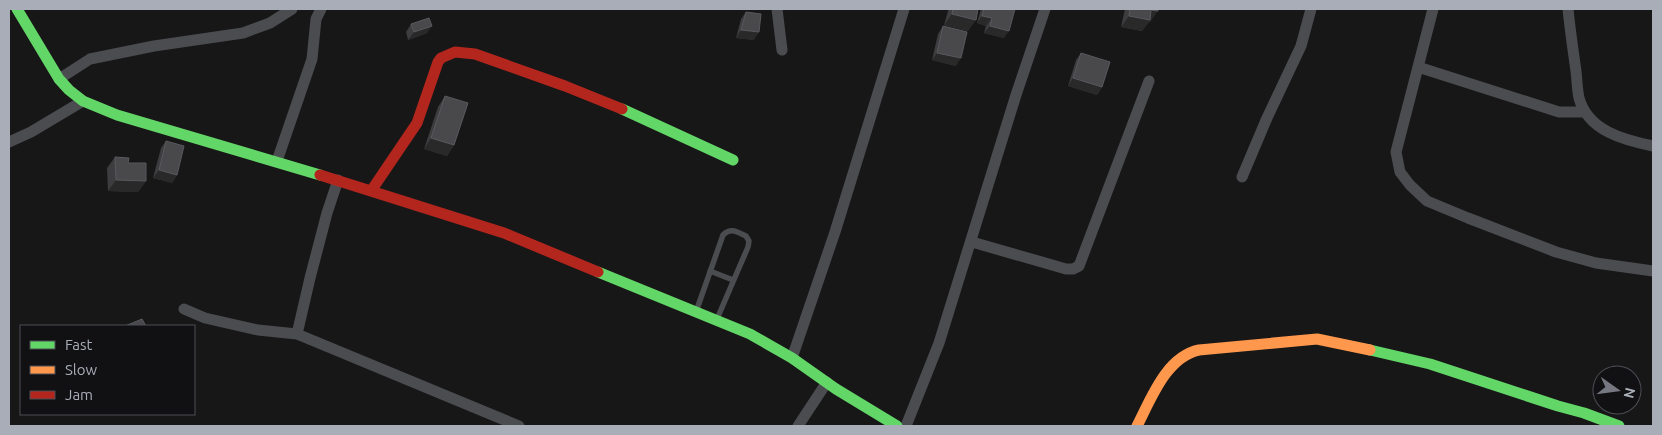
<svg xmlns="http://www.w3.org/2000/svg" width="1662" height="435" font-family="Ubuntu,sans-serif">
<rect width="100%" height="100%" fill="#171717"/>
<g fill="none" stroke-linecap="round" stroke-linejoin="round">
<path stroke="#4b4c50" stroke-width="5.5" d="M710 271 733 280
M697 309 723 235C731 227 737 232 746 236L749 241 748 247 717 319"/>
<path stroke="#4b4c50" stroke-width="11" d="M777 9 782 50
M1433 9 1396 152 1400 172 1410 185 1427 201 1468 218 1556 252 1596 263 1653 271
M1568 9C1570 29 1573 50 1576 71 1577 79 1577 89 1579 98 1588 131 1624 140 1653 146
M1418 67 1559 112H1585
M59 79 90 59 154 46 243 33 270 23 292 9
M9 142 31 132 83 101
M277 161 312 59 316 19 321 9
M1242 177 1267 118 1301 46 1311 9
M338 180 327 213 310 278 297 334 519 426
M972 242 1066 269H1073L1079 266 1149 81
M184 309 205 318 258 330 297 334
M792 358 835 232 904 9
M798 426 827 382
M906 426 939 343 1016 95 1045 9"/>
<path stroke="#63d668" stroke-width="11" d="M17 9 59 79 69 90 83 101 117 115 320 175
M622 109 733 160
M598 272 750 334 792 358 836 389 897 426
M1370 350 1430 364 1558 406 1584 413 1619 426"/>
<path stroke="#ff974d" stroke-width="11" d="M1137 426C1151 399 1166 357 1199 350L1317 339 1370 350"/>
<path stroke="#b3261e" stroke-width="11" d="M320 175 504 233 598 272
M371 191 417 123 438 62 441 58 455 52 475 54 565 86 622 109"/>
</g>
<path fill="#3d3d3f" d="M949 9H978L968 31 944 25 948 11Z
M981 9H1015L1004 38 984 33 986 26 977 23Z
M1125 9H1158L1150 22H1149L1142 31 1121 27Z
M746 12 754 40 736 38 741 19Z
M411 24 427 33 408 40 406 32Z
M943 26 956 66 932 60 938 34Z
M1081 53 1102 87 1097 95 1068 86 1076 60Z
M445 96 454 145 447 156 424 149 438 107Z
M166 141 177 175 172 183 153 178 161 148Z
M115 157 128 163 146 181 138 192 108 191 107 168Z"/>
<path fill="#29292a" d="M1151 10 1158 11 1150 22H1149L1142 31 1121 27 1129 16Z
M952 14 976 20 968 31 944 25Z
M982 16 992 18 986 26 977 23Z
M432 26 427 33 408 40 414 32Z
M990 26 1009 31 1004 38 984 33Z
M741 30 759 32 754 40 736 38Z
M937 53 961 58 956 66 932 60Z
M1073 78 1102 87 1097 95 1068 86Z
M431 138 454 145 447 156 424 149Z
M159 170 177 175 172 183 153 178Z
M116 180 146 181 138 192 108 191Z"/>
<path fill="#49494c" stroke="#58595d" d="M953 9H978L976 20 952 14Z
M984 9H1015L1009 31 990 26 992 18 982 16Z
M1130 9H1158V11L1151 10 1150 20 1129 16Z
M746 12 761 14 759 32 741 30Z
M429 18 432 26 414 32 411 24Z
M943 26 967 32 961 58 937 53Z
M1081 53 1110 62 1102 87 1073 78Z
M445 96 468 103 454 145 431 138Z
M166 141 184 146 177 175 159 170Z
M115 157 129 158 128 163H146V181L116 180Z
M142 319 146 326H125Z"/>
<rect width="1662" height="435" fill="none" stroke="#a8adb8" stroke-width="20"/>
<rect x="20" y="325" width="175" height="90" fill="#111113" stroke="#4d4f55"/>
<rect x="30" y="341" width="25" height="8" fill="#63d668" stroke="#4d4f55"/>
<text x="65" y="350" font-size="15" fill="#a8adb8">Fast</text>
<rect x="30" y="366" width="25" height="8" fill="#ff974d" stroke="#4d4f55"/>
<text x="65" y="375" font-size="15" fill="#a8adb8">Slow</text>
<rect x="30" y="391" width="25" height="8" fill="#b3261e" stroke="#4d4f55"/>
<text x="65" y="400" font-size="15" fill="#a8adb8">Jam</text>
<g transform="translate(1617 390) rotate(104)"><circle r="24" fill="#111113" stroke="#4d4f55"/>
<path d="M0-4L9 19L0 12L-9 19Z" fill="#757880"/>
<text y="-8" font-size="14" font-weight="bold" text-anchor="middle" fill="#a8adb8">N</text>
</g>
</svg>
